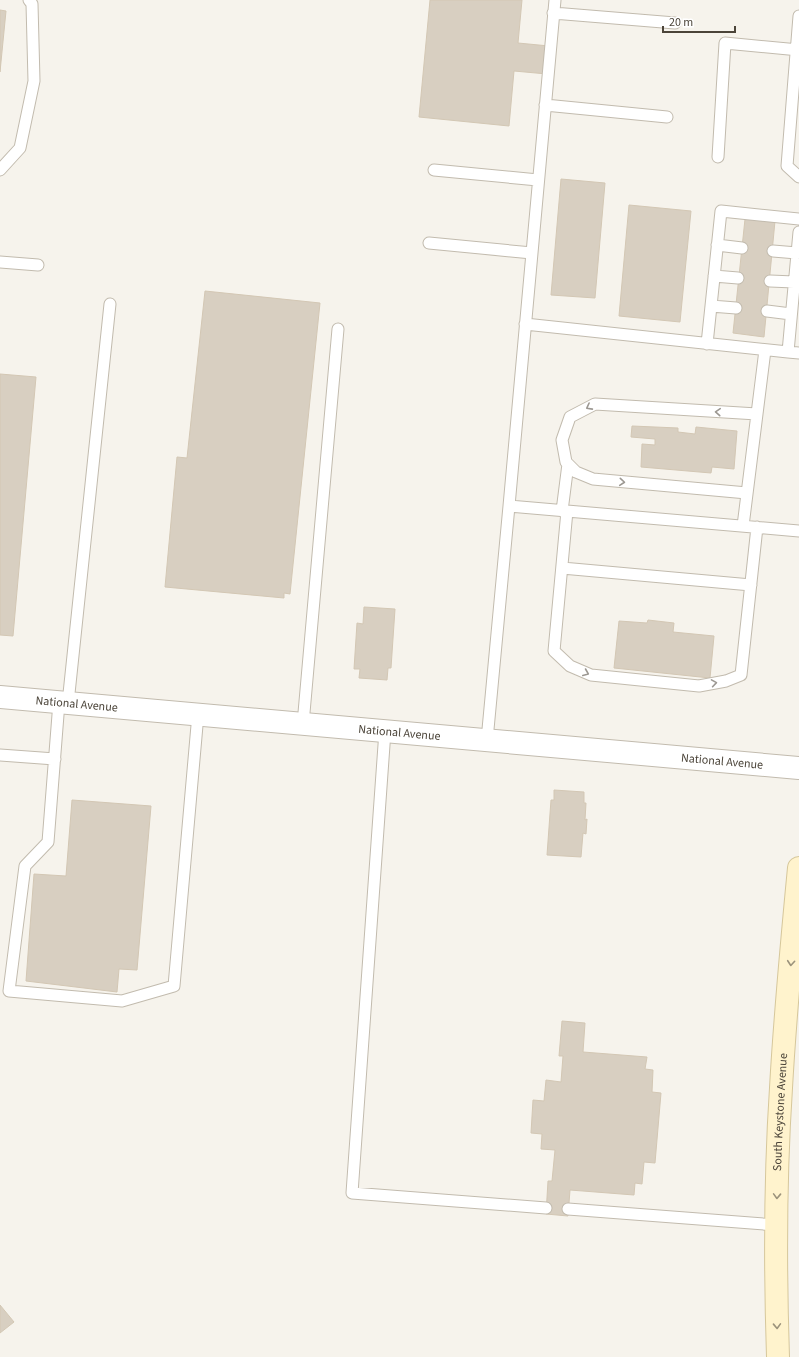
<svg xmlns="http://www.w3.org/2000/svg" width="799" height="1357" font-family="'Source Sans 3',sans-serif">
<rect width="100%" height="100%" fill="#f6f3ec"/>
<path fill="#d8cfc1" stroke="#d3c7b4" d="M430 0H522L518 43 549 46 547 74 514 71 509 126 419 117Z
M0 10 6 11 0 72Z
M561 179 605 183 595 298 551 295Z
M629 205 691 211 680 322 619 316Z
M745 219 775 221 764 337 733 333Z
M205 291 320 303 290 594 284 593V598L165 587 177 457 187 458Z
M0 374 36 377 13 636 0 635Z
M632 426 678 428V432L695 434 696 427 737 431 734 469 712 467 711 473 641 467 642 444 655 445V439L631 437Z
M364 607 395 609 391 668H388L387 680 359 678 360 669H354L357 623 363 624Z
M648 620 674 623 673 632 714 636 710 678 614 668 619 621 647 623Z
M554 790 584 792V803H586L585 820 587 819 586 834 583 833 581 857 547 855 551 800H554Z
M72 800 151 806 137 970 119 969 117 992 26 981 34 874 66 876Z
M562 1021 585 1023 583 1052 647 1057 645 1069 653 1070 652 1092 661 1093 655 1163 644 1162 642 1184 635 1183 634 1195 570 1190 568 1216 546 1214 548 1181H552L555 1150 541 1149 542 1134 531 1133 533 1100 544 1101 546 1080 561 1082 563 1056H559Z
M0 1305 14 1322 0 1333Z"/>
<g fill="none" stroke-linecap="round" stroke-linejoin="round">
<g stroke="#c2bbae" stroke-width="13">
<path id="lane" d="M553 13 675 23
M799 16 787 166 799 177
M545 105 667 117
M718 157 725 43 799 50
M0 170 20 148 34 81 32 4 29 0
M434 170 538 180
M799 232 788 352 799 353
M429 243 532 253
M717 245 742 248
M773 251 797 253
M0 262 38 265
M714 276 738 278
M770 281 794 282
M711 306 736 308
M767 311 791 314
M525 324 788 352
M707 344 721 211 799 219
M747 493 593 479 576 472 566 462 562 440 570 417 595 404 757 414
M509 506 799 531
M562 511 568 464
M567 511 554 651 570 666 591 675 699 686 726 681 741 675 757 527
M743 526 765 350
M562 568 751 585
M59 702 48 842 25 866 9 991 122 1001 174 986 198 714
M68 703 110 304
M303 724 338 329
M385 731 352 1193 546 1208
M487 740 509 506 555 0
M0 755 55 759
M568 1209 776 1225"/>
</g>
<g stroke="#c2bbae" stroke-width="24">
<g id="street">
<path id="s1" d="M0 697 799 768"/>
</g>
</g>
<g stroke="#d6c79b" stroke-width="24">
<g id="secondary">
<path id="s2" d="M778 1357C775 1267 775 1178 781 1088 785 1015 792 941 799 868"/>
</g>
</g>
<use href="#lane" stroke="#fff" stroke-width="11"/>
<use href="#street" stroke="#fff" stroke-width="22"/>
<use href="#secondary" stroke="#fff3cd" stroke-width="22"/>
</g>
<defs><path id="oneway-chevron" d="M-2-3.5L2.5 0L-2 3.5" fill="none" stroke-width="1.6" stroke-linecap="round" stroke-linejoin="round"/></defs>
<g stroke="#9c9892">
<use href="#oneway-chevron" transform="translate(589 407) rotate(152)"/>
<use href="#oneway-chevron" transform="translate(718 412) rotate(-176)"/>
<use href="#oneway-chevron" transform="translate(622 482) rotate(5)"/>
<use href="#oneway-chevron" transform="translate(586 673) rotate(23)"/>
<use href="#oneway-chevron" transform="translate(714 683) rotate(-9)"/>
</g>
<g stroke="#9c937c">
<use href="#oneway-chevron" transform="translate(791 963) rotate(95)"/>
<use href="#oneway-chevron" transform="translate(777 1196) rotate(92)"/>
<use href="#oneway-chevron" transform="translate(777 1326) rotate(88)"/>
</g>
<g text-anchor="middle" stroke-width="3" stroke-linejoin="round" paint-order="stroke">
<g font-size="12" fill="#4b4439" stroke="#fff">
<text dy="4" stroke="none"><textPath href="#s1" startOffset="77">National Avenue</textPath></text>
<text dy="4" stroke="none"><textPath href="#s1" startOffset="401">National Avenue</textPath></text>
<text dy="4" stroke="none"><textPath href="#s1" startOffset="725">National Avenue</textPath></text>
<text dy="4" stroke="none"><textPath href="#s2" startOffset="245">South Keystone Avenue</textPath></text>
</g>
</g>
<path d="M663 26v6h72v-6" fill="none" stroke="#4b4439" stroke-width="2"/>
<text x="669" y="26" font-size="12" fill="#4b4439" stroke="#ffffff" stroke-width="3" paint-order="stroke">20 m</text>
</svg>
